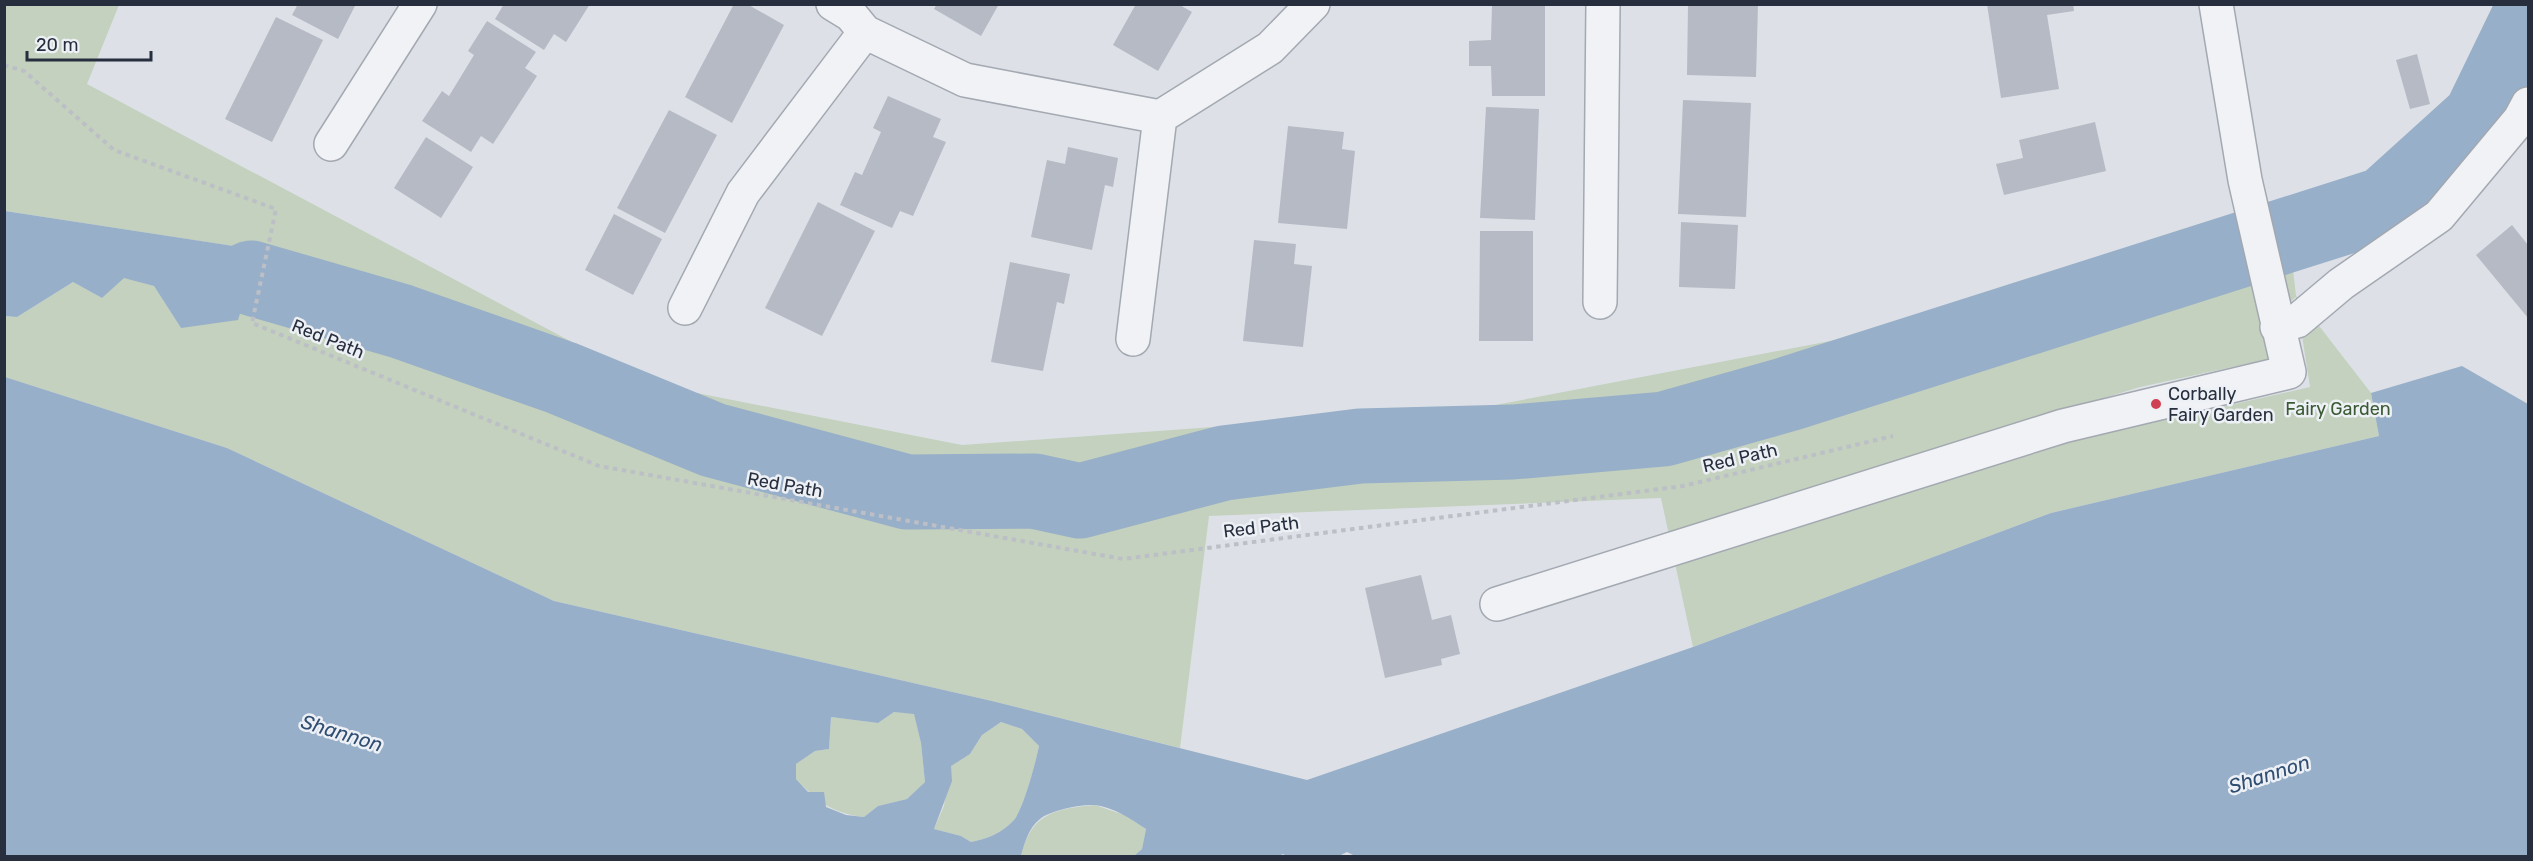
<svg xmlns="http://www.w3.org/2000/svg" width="2533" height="861" font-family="Rubik,sans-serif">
<rect width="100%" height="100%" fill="#dde1e7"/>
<path fill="#c3d1be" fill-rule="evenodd" d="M4 5H119L87 84 651 384 962 445 1480 408 1987 311 2286 208 2296 296 2371 393 2379 436 2051 513 1693 647 1661 498 1209 516 1180 748 992 701 554 601 227 448 5 377V316L17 317 73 282 102 298 124 277 154 286 181 328 252 249 5 211ZM2296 297 2310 387 2038 448 2032 420 2140 387 2269 359 2267 322Z
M894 712 914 713 921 743 925 782 907 799 878 806 864 817C832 813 818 802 796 779V764L815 751 829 749 831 717 878 723Z
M1001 722 1022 729 1039 746C1036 761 1023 811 1013 821 1001 834 986 839 971 842L961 836 934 829 944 806 950 766 970 754 982 735Z
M1095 805 1127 816 1146 829 1142 849 1134 856H1021C1031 813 1055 809 1095 805Z"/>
<path fill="#97afc8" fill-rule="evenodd" d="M5 211 253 249 251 278 238 320 181 328 154 286 124 278 102 298 73 282 17 317 5 316Z
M2462 366 2528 404V856H1355L1347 852 1339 856H1286L1283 854 1279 856H1134L1142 849 1146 829C1131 819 1113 807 1095 805 1082 804 1050 810 1040 819 1029 827 1024 844 1021 856H5V377L227 448 554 601 992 701 1307 780 1693 647 2051 513 2379 436 2371 393ZM894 712 914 714 921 743 925 782 907 799 878 806 864 817 846 815 826 807 824 792H808L796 779V764L815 751 829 749 831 717 878 723ZM1001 722 1022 729 1039 746C1036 761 1023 811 1013 821 1001 834 986 839 971 842L961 836 934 829 952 781 951 766 970 754 982 735Z"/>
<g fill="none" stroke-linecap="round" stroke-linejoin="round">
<path stroke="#97afc8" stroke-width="75" d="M251 278 400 321 562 378 713 440 907 492 1034 491 1080 501 1224 463 1360 446 1513 442 1664 429 1788 394 2385 204 2480 118 2528 19"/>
</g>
<path fill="#b5bac4" d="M298 4H356L338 39 292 15Z
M504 4H590L566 42 554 34 544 50 495 19Z
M734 4H747L784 25 732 123 685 97Z
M937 4H999L981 36 934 9Z
M1136 4H1178L1192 12 1158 71 1113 45Z
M1492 4H1545V96H1492L1491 66H1469V41L1491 40Z
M1688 4H1758L1756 77 1687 75Z
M1987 4H2073L2074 11 2047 15 2059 89 2001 98Z
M276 17 323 40 272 142 225 119Z
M487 21 536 52 525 68 537 76 493 144 481 136 471 152 422 121 442 91 449 96 474 55 468 51Z
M2417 54 2430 104 2410 109 2396 60Z
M888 96 941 119 933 137 946 142 913 216 900 211 892 228 840 205 855 172 862 175 881 132 873 128Z
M1683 100 1751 103 1746 217 1678 214Z
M1486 107 1539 109 1535 220 1480 218Z
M669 110 717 135 665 233 617 208Z
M2095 122 2106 171 2004 195 1996 164 2023 158 2019 140Z
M1288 126 1344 132 1342 149 1355 151 1347 229 1278 223Z
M426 137 473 167 441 218 394 188Z
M1068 147 1118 158 1113 187 1105 185 1092 250 1031 237 1047 160 1065 164Z
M818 202 875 231 822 336 765 308Z
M614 214 662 239 633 295 585 270Z
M1681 222 1738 225 1735 289 1679 287Z
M2512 225 2528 245V318L2476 255Z
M1480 231H1533V341H1479Z
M1254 240 1296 244 1294 264 1312 266 1303 347 1243 341Z
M1010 262 1070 274 1064 304 1057 302 1043 371 991 362Z
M1421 575 1432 620 1451 615 1460 654 1441 659 1442 665 1385 678 1365 588Z"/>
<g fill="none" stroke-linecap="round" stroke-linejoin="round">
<g stroke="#a3a8b1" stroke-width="36">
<path id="minor" d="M833 4 851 15 865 32 965 80 1160 117 1270 48 1313 4
M331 144 420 4
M1600 302 1603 4
M685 308 743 193 865 32
M2277 327 2297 321 2341 284 2439 216 2520 119 2528 104
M1133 339 1160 117
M1497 604 2063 426 2289 372 2245 180 2216 4"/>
</g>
<path stroke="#bcbfc6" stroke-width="4" stroke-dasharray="4.5 4.5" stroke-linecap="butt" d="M4 65 24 71 114 150 276 209 252 323 599 466 1123 559 1683 486 1893 436"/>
<use href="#minor" stroke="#f0f2f6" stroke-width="33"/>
</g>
<circle fill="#cf4053" stroke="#edf0f5" stroke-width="2" cx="2156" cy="404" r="6"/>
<g text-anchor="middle" stroke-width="5" stroke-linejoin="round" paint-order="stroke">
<g font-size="18" fill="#272f3e" stroke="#edf0f5">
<text transform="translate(328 339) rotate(22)" y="6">Red Path</text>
<text transform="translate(1740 458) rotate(-13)" y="6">Red Path</text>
<text transform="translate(785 485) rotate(10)" y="6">Red Path</text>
<text transform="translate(1261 527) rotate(-7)" y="6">Red Path</text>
</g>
<g font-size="18" fill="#272f3e" stroke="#edf0f5" text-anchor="start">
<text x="2168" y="400">Corbally<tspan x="2168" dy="21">Fairy Garden</tspan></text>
</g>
<g font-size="18" fill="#3b5a34" stroke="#edf0f5">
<text x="2338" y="415">Fairy Garden</text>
</g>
<g font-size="20" font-style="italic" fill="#304d72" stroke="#edf0f5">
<text transform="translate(342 733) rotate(17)" y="7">Shannon</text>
<text transform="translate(2269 774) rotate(-18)" y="7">Shannon</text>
</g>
</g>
<rect width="2533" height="861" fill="none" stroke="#272f3e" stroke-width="12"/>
<path d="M27 51v9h124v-9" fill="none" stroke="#272f3e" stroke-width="3"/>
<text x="36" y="51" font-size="18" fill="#272f3e" stroke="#edf0f5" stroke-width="4.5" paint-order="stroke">20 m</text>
</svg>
